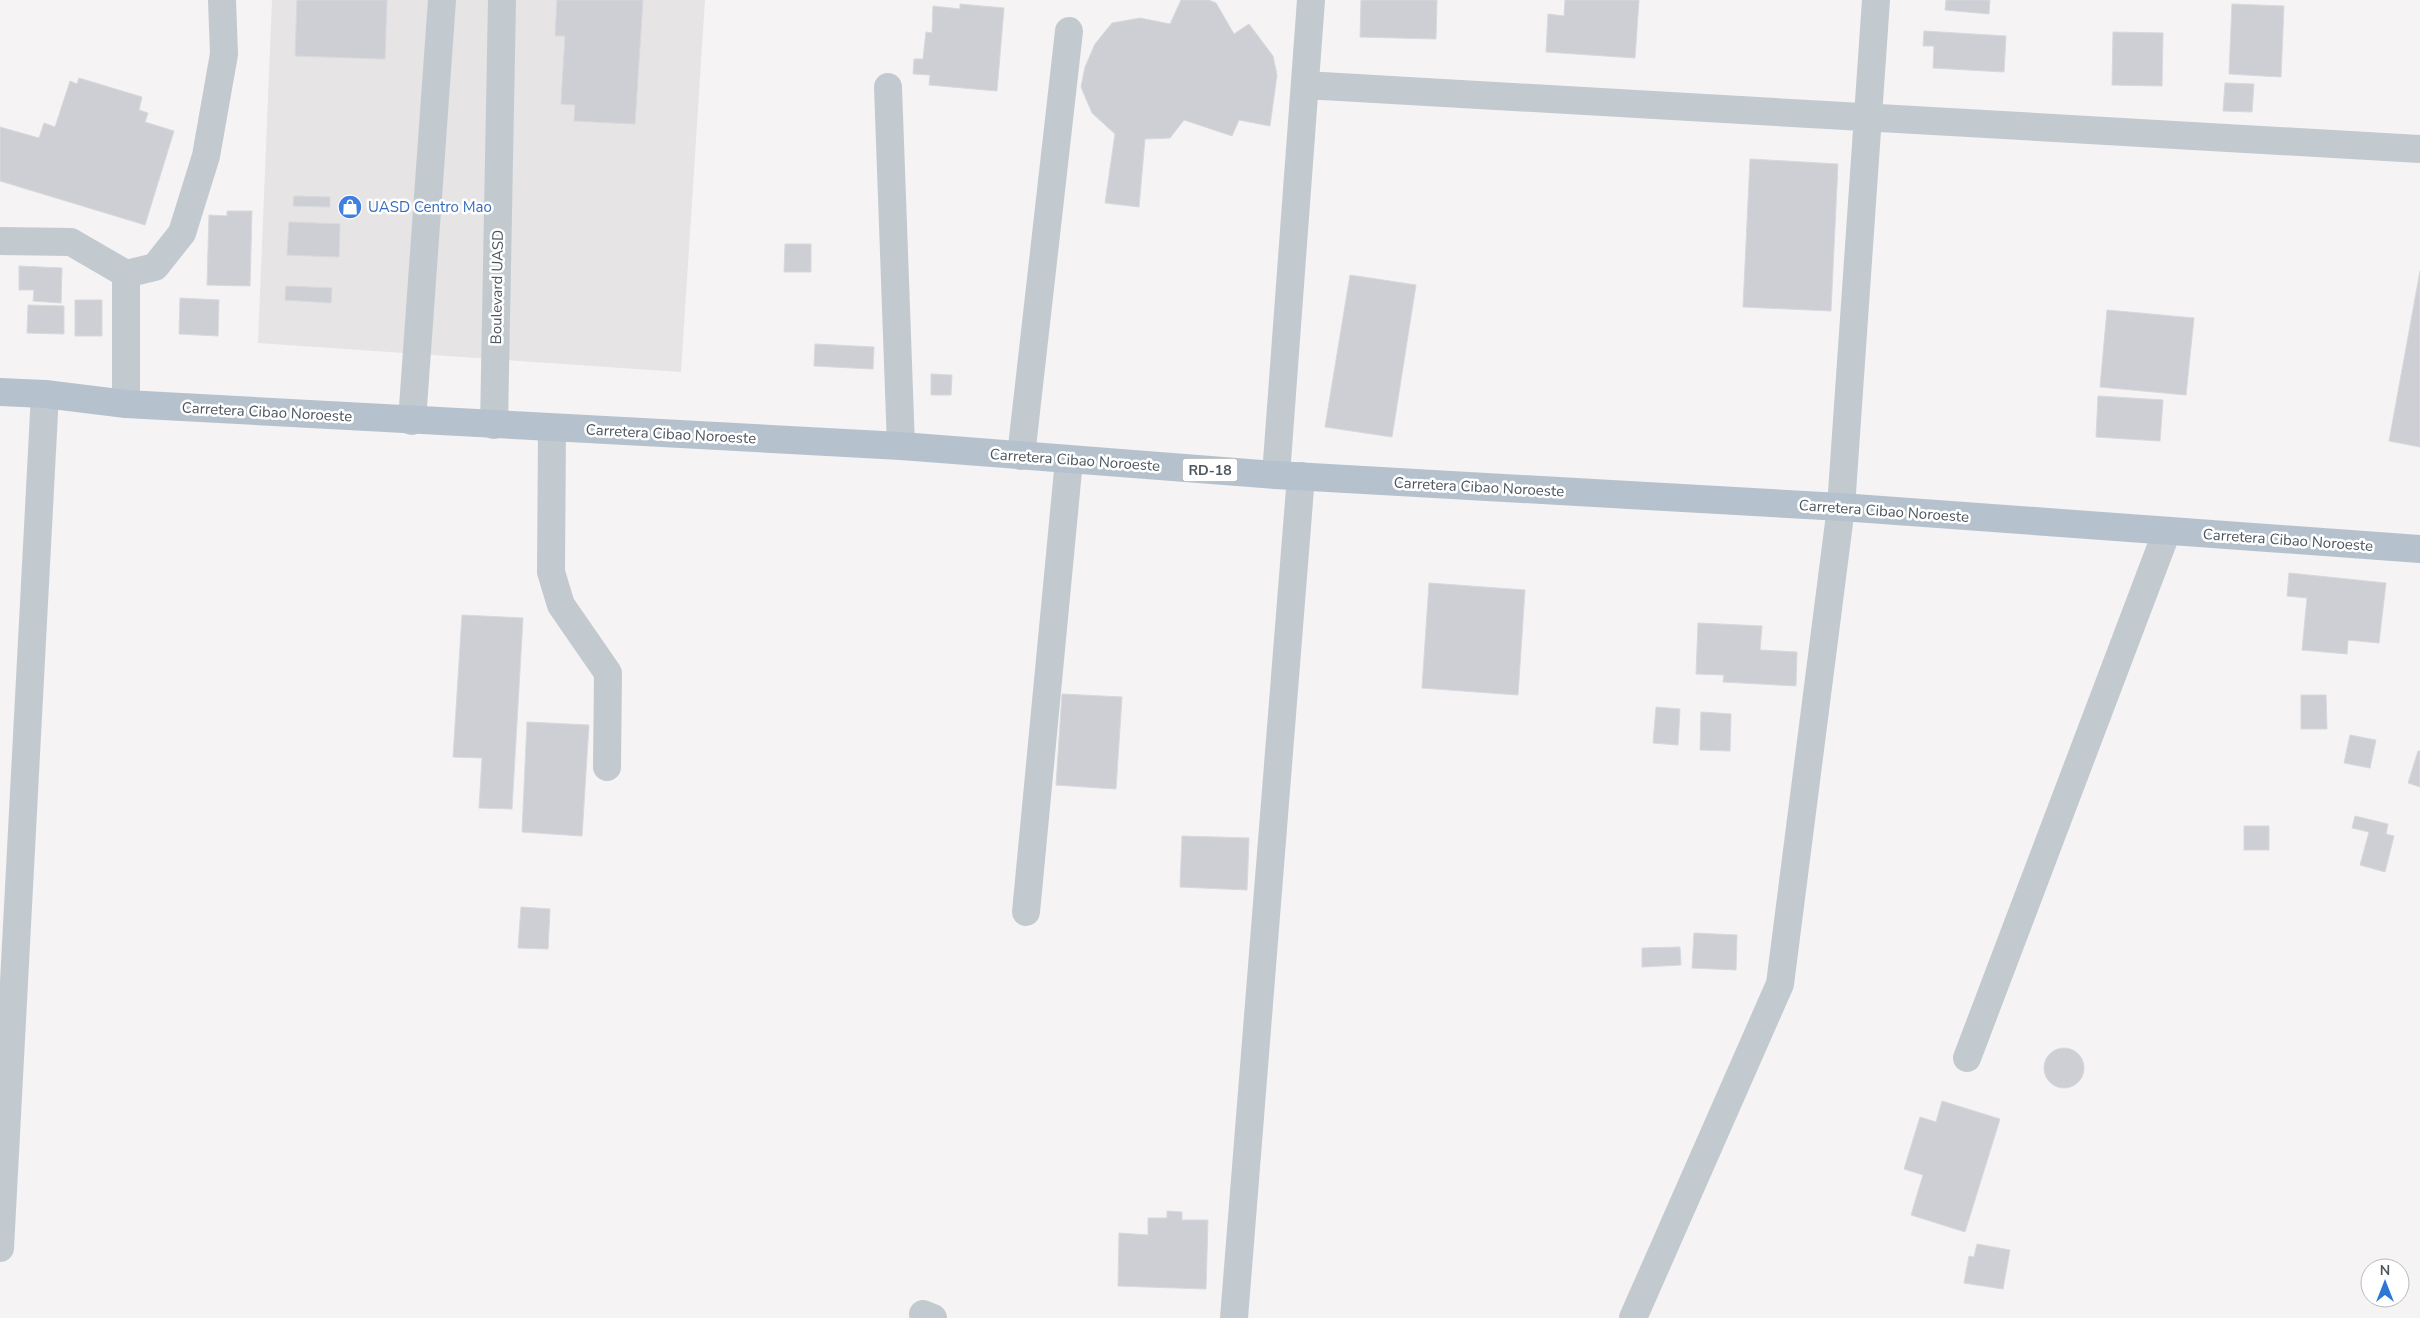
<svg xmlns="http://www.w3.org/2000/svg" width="2420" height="1318" font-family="'Nunito Sans',sans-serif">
<rect width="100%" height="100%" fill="#f5f3f3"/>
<path fill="#e6e4e4" d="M272 0H705L681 372 258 343Z"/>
<path fill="#cdcfd4" stroke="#d7d9dd" d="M297 0H387L385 59 295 56Z
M557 0H643L635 124 574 121 575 105 561 104 565 36H555Z
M1181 0H1209L1216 3 1234 34 1249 24 1273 56 1277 75 1270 126 1239 120 1232 136 1184 120 1170 138 1145 139 1139 207 1105 203 1115 134 1092 113 1081 87 1085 67 1095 44 1112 23 1140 18 1170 24Z
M1361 0H1437L1436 39 1360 37Z
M1565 0H1639L1635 58 1546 52 1548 14 1564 16Z
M1946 0H1990L1989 14 1945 10Z
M960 4 1004 8 997 91 929 85 930 75 913 74 914 59H923L926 32 932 33 933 6 960 9Z
M2232 4 2284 6 2281 77 2229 74Z
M1924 31 2006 36 2004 72 1933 68 1934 46H1923Z
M2113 32 2163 33 2162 86 2112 85Z
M79 78 142 97 139 110 148 113 145 122 174 131 145 225 0 181V127L39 138 44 123 55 127 70 81 77 84Z
M2225 83 2254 84 2252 112 2223 111Z
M1750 159 1838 164 1831 311 1743 307Z
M294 196 330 197V207L293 206Z
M227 211H252L250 286 207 285 209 215 227 216Z
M289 222 340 224 339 257 287 255Z
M785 244H811V272H784Z
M19 266 62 268 61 303 33 301 34 290H19Z
M2420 271V447L2389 441Z
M1350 275 1416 285 1392 437 1325 427Z
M286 286 332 288 331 303 285 300Z
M180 298 219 300 218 336 179 334Z
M75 300H102V336H75Z
M28 305 64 306V334L27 333Z
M2107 310 2194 318 2186 395 2100 387Z
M815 344 874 347 873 369 814 366Z
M931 374 952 375 951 395H931Z
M2098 396 2163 400 2160 441 2096 437Z
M2289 573 2386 583 2379 643 2348 640 2347 654 2302 650 2307 598 2287 596Z
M1429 583 1525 590 1518 695 1422 688Z
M462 615 523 618 512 809 479 808 482 758 453 757Z
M1698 623 1762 626 1760 650 1797 652 1796 686 1723 682 1724 675 1696 674Z
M1062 694 1122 697 1116 789 1056 785Z
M2301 695H2326L2327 729H2301Z
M1656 707 1680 709 1678 745 1653 743Z
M1701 712 1731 714 1730 751 1700 750Z
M527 722 589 725 582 836 522 832Z
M2350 735 2376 740 2370 768 2344 763Z
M2418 751H2420V787L2408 783Z
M2355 816 2388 824 2386 834 2394 836 2385 872 2360 865 2369 832 2352 828Z
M2244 826H2269V850H2244Z
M1182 836 1249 838 1247 890 1180 887Z
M521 907 550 909 548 949 518 948Z
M1694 933 1737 935 1736 970 1692 968Z
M1680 947 1681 965 1642 967V948Z
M2044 1068a20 20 0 1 1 40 0a20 20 0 1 1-40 0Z
M1942 1101 2000 1119 1965 1232 1911 1215 1923 1175 1904 1169 1920 1117 1936 1122Z
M1167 1211 1182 1212V1220H1208L1206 1289 1118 1286 1119 1233 1148 1235V1218H1167Z
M1977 1244 2010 1250 2003 1289 1964 1283 1969 1256 1974 1257Z"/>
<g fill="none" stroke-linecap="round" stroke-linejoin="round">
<path stroke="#c2cad0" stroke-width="28" d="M1305 85 2420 149
M888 87 901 446
M0 241 71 242 126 274 155 267 182 233 206 156 224 54 222 0
M126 404V274
M412 421 442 0
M494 425 502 0
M552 428 551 572 561 605 608 673 607 767
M1021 456 1069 31
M1276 475 1311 0
M1026 912 1069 460
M1967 1058 2167 531
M0 1248 45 394
M923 1314 933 1318
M1234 1318 1301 476
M1633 1318 1780 984 1841 507 1876 0"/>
<path stroke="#b5c2ce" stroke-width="28" d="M0 392 45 394 126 404 901 446 1276 475 1841 507 2420 549"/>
</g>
<defs>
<g id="shop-disc" transform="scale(1.25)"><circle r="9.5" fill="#3f7fe0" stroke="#fff"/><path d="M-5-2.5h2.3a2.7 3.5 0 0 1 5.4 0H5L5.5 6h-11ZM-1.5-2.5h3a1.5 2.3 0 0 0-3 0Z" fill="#fff"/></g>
</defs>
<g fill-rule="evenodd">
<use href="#shop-disc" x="350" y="207"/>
</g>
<g text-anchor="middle" stroke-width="5" stroke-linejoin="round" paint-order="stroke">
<rect fill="#fff" stroke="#82898f" stroke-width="1" x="1182.5" y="458.5" width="55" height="23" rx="4"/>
<g font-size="14" font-weight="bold" fill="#4c565f">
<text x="1210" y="475">RD-18</text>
</g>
<g font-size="15" fill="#366cbe" stroke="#fff" text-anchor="start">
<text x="368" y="212">UASD Centro Mao</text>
</g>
<g font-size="15" fill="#4c565f" stroke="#fff">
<text transform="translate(497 287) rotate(-89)" y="5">Boulevard UASD</text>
<text transform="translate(267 412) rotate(3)" y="5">Carretera Cibao Noroeste</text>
<text transform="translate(671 434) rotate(3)" y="5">Carretera Cibao Noroeste</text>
<text transform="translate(1075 460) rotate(4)" y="5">Carretera Cibao Noroeste</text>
<text transform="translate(1479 487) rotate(3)" y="5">Carretera Cibao Noroeste</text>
<text transform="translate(1884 511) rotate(4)" y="5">Carretera Cibao Noroeste</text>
<text transform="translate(2288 540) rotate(4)" y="5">Carretera Cibao Noroeste</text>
</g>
</g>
<g transform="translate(2385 1283)"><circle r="24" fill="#ffffff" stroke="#b7bbbf"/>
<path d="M0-4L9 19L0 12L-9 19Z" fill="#2c77d6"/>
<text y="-8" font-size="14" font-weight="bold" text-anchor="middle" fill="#4c565f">N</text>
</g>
</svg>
